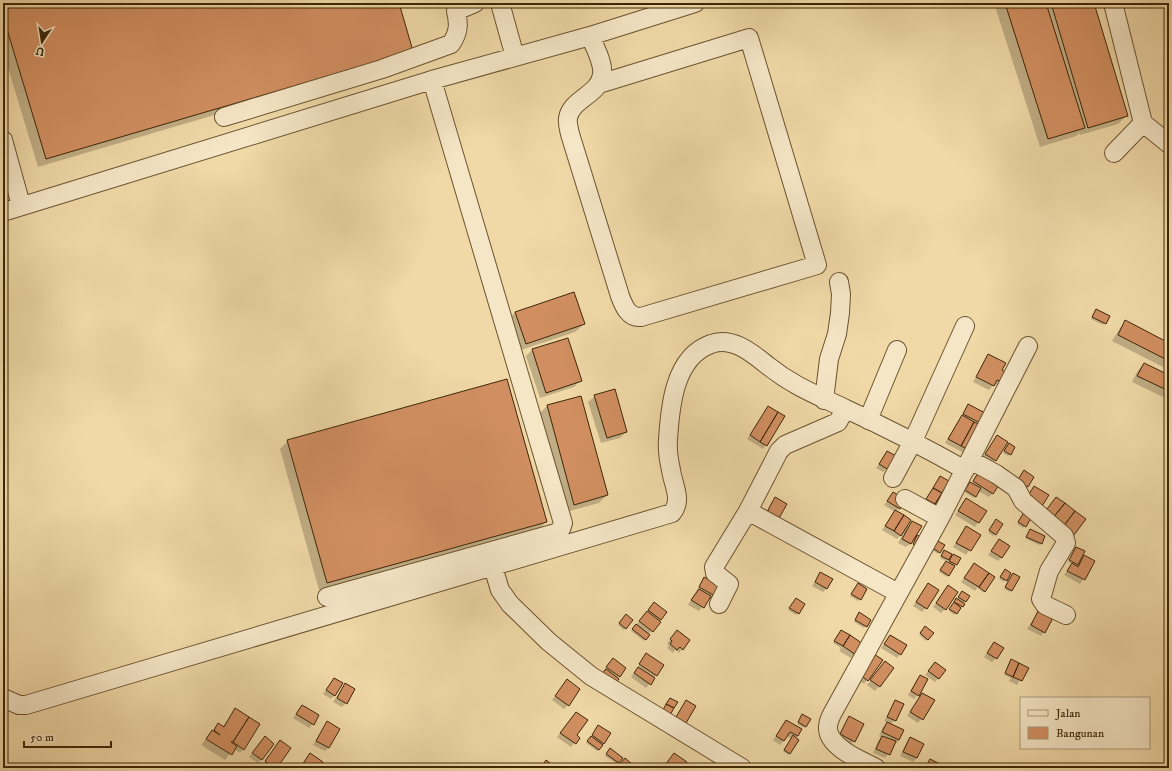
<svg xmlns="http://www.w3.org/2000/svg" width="1172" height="771" font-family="'IM FELL DW Pica',serif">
<rect width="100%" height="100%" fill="#f0d9a7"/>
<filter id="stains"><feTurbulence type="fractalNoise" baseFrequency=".005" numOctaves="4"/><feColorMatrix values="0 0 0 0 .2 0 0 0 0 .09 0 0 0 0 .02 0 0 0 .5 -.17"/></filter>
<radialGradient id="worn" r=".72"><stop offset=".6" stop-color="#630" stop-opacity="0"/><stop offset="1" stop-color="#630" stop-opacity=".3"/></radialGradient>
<path fill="#0003" d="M3 3H398L404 59 38 167 3 51Z
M994 3H1093L1126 116 1118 124 1080 135 1079 133 1076 136 1040 147Z
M515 312 584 324 575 332 518 351 507 321Z
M1095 312 1109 316 1103 325 1091 319Z
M1126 322 1169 344V370L1112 341 1120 328Z
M567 339 580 381 574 387 540 398 526 356 532 350Z
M988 356 1001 371 1002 382 998 385 994 384 989 390 973 382Z
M1144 364 1169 376V400L1132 382 1138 370Z
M595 396 626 432 620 438 601 443 588 402Z
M581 397 607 495 599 503 566 512 539 414 547 406Z
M968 405 988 416 966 454 945 443Z
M768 407 766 445 763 449 747 439Z
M997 436 995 460 991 464 982 458Z
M288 441 546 522 538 530 319 590 280 449Z
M1009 444 1010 454 1008 456 1003 453Z
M887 452 886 469 883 472 876 468Z
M979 474 992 494 989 497 978 491 974 498 964 492Z
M939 479 955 486 939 509 926 501Z
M893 493 904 500 896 512 905 529 912 522 910 544 906 547 898 543 904 532 897 539 882 530 895 512 884 505Z
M775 499 786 504 763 518 771 503Z
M966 500 985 511 975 527 955 515Z
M1024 512 1025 526 1023 528 1017 524Z
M995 522V534L993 536 988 532Z
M966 527 979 535 966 555 953 547Z
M1030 530 1041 544 1039 545 1025 538Z
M999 540 1002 557 998 561 988 555Z
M944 546 938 554 929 548Z
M1075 550 1079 562 1084 556 1094 562 1080 584 1064 575 1072 564 1068 562Z
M943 553 950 554 946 561 940 558Z
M952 557 959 559 947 577 939 572 944 564H948Z
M974 565 985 591 983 592 977 588 975 591 961 582Z
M1003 572 1010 574 1004 582 999 579Z
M820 573 827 588 823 592 812 586Z
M1012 576 1019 577 1010 592 1004 589Z
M704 578 721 588 712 600 709 598 699 611 688 605Z
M857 586 866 589 858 601 850 596Z
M925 588 926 608 922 612 913 606Z
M945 590V609L941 613 933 607Z
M960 594 965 601 962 607 954 615 949 611Z
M794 601 804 604 796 615 788 610Z
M654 604 660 619 644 641 631 631Z
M1039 610 1044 632 1041 636 1027 629Z
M858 615 870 620 864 628 854 622Z
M624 617 625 628 624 630 618 625Z
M924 629 932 633 926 641 919 635Z
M840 632 855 654 851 658 839 651 841 648 833 643Z
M673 635 682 649 679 653 675 650 673 653 667 648 669 645 667 644Z
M890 636 900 654 897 658 881 648Z
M994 643 1003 649 992 662 984 657Z
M646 655 663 666 646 688 631 677Z
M881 661 864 684 856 679Z
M885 662 893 668 875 691 867 685Z
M1010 662 1027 668 1017 685 1009 681 1011 678 1004 675Z
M609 663 619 676 617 679 603 671Z
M935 663 939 678 935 682 925 675Z
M920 676 918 695 914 699 908 695Z
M334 679 335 695 331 699 323 694Z
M567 681 568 705 564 709 552 700Z
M345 684 346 703 342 707 333 702Z
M922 694 933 701 918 723 907 716Z
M686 701 695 707 681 727 673 722Z
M896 702 895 720 890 725 899 740 885 758 873 753 878 741 881 737 879 736 883 727 888 723 884 721Z
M302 706 313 724 309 728 293 718Z
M235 710 243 749 240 753 234 749 225 760 201 745 218 724 222 727Z
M573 717 575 735 579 738 571 747 557 737Z
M801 717 805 726 804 728 797 724Z
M850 718 854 741 850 745 837 738Z
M786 721 801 730 788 755 783 751 791 739 787 736 780 745 773 740Z
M327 723 329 747 325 751 313 745Z
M599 727 604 743 597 751 586 743Z
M910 739 917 758 913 762 900 756 906 743Z
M261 742 262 759 258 763 249 757Z
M277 745 275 768H265L262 766Z
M610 749 622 758 617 764 605 756Z"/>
<path fill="#d18f61" stroke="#3e2608" d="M3 3H399L413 51 46 159 3 16Z
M1005 3H1046L1085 128 1048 139Z
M1051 3H1094L1128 116 1088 128Z
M574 292 585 324 526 344 515 312Z
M1096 309 1110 316 1106 324 1092 317Z
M1125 320 1169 343V361L1118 335Z
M568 338 582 381 546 393 532 349Z
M988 354 1006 363 1002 370 1007 373 1002 382 997 380 994 386 976 377Z
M1144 363 1169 375V391L1137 376Z
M507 379 547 522 327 583 287 440Z
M615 389 627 432 607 438 594 395Z
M581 396 608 495 574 505 547 405Z
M968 404 989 415 984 425 963 414Z
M768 406 778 412 760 442 750 435Z
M778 412 785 416 767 446 760 442Z
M962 415 974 422 961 446 948 439Z
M974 422 984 427 971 451 961 446Z
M997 435 1008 442 996 461 985 454Z
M1009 443 1015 447 1011 455 1004 451Z
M887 451 896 456 887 469 879 464Z
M1024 470 1034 477 1028 487 1017 481Z
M978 473 999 485 993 494 973 481Z
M940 476 949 481 942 493 933 488Z
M970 482 981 488 976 497 965 490Z
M1034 486 1049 495 1042 506 1027 497Z
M933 488 942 493 935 504 926 499Z
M893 492 906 500 900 509 887 501Z
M942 493 949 497 942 508 935 504Z
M775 497 787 504 778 520 766 514Z
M1056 497 1065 503 1052 519 1044 513Z
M966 498 987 511 979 523 958 511Z
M1065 503 1075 511 1063 527 1052 519Z
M1026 509 1034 513 1026 527 1018 522Z
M895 510 904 515 894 531 885 526Z
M1075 511 1086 519 1074 535 1063 527Z
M904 515 911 520 901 536 894 531Z
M996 519 1003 524 996 535 989 530Z
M912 521 922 526 911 544 902 539Z
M966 526 981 535 971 551 956 543Z
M1030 529 1045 536 1042 544 1026 537Z
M917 535 923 538 918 547 913 544Z
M934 539 945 545 940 553 930 546Z
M999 539 1010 546 1002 558 991 551Z
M1076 547 1085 551 1078 565 1069 560Z
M944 550 952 554 949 560 941 556Z
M953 554 961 558 957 565 949 561Z
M1084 555 1095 561 1085 580 1067 571 1072 563 1078 567Z
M946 561 955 566 949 576 940 570Z
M974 563 989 573 979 587 964 578Z
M1005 569 1011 573 1007 581 1000 577Z
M820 572 833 579 827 589 815 582Z
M989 573 995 577 985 592 979 587Z
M1013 573 1020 577 1012 591 1005 587Z
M704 577 722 587 717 597 699 587Z
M858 583 867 589 861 600 851 594Z
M928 583 939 590 927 609 916 602Z
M948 585 958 592 946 610 936 603Z
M699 589 711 596 704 608 691 600Z
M962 591 970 596 966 602 958 597Z
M796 598 805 604 799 614 789 608Z
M956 598 965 604 963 607 954 602Z
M654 602 667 612 661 620 648 610Z
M954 602 961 608 957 614 949 609Z
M1039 609 1054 616 1045 633 1031 625Z
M647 611 661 622 653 632 639 621Z
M859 612 871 620 867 627 855 620Z
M626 614 633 620 626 629 619 623Z
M636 624 650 635 646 640 632 629Z
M925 626 934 633 928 640 920 633Z
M677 630 690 640 683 650 680 647 677 650 670 644 672 641 670 639Z
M841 630 850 635 843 646 834 641Z
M850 635 863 644 856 655 843 646Z
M890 635 907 645 901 655 884 644Z
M994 642 1004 648 997 659 987 653Z
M646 653 664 665 657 676 639 664Z
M874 654 883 660 868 681 859 674Z
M613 658 626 668 620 677 606 667Z
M1011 659 1019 663 1013 677 1005 673Z
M885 661 894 668 880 687 870 680Z
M935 662 946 670 939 679 928 671Z
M1019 663 1029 668 1022 681 1013 677Z
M638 667 655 678 651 685 634 673Z
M606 669 619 679 614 685 601 675Z
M920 675 928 679 919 696 911 691Z
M334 678 343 683 335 696 326 690Z
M567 679 580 689 569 706 555 696Z
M345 683 355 689 347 704 337 698Z
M922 693 935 700 923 720 910 712Z
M670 698 678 702 674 708 666 704Z
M686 700 696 706 686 723 676 717Z
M895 700 904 704 896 721 887 717Z
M666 704 674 708 670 715 663 710Z
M302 705 319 715 314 725 296 714Z
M235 708 249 717 233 742H231L237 746 232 755 206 739 212 730 220 735 214 730 218 723 224 727Z
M576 712 588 720 577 735 580 738 576 744 560 733Z
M802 714 811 719 806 727 798 722Z
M849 716 864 724 855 742 840 734Z
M249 717 260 724 244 750 233 742Z
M786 720 802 729 798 736 790 732 784 741 776 736Z
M327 721 340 729 329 748 316 741Z
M887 722 904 730 899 740 882 732Z
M598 725 611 733 604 744 592 735Z
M793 735 799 740 790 754 784 750Z
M265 736 274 744 262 760 252 753Z
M591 736 603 745 599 750 587 741Z
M882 736 896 741 890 755 876 749Z
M910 737 924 744 917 758 903 752Z
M280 740 291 748 277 768H274L265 761Z
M610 748 623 758 619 763 606 754Z
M310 753 323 762 319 768H300Z
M674 753 687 762 682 768H663Z
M625 758 634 766 632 768H617Z
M930 759 942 765 944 768H925Z
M546 760 557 768H541Z"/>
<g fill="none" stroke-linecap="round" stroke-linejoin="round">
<g stroke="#6a5330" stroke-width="20">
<path id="minor" d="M500 3 515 57
M1113 3 1143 123 1169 144
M590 36C595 48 604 63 602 75 599 95 571 99 568 118 567 123 569 129 570 134L620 296C624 307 629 318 641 317L817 265 749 38 599 84
M224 117 382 69 451 44C459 32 459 24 456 11L475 3
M3 140 21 205
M1114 153 1143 123
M3 212 432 80 590 36 695 3
M824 400 829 359 837 334 840 313 841 294 839 282
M868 420 897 350
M970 460 996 474 1016 488 1023 501 1064 536 1066 543 1049 571 1041 599 1045 605 1066 615
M893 478 913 441 965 326
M905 499 940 518
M748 511 898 593
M493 567 500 590 510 604 549 642 591 676 742 768
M327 597 556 533 561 529 563 523 432 80
M719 604 729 584 715 573 714 567 748 511 779 451 785 445 838 422 845 409
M3 698 19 705H26L672 513C683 500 673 485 671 470 669 461 667 450 668 440 670 407 674 357 711 344 732 336 752 353 767 365 793 386 817 395 846 409 887 428 926 448 965 470
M858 759 876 768
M854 768 858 759C846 753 827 741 828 727 828 723 830 718 832 714L940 518 1028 346"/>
</g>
<use href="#minor" stroke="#f5e6c6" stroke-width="18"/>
</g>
<rect width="1172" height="771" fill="none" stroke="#f0d9a7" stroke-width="16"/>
<rect x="4" y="4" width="1164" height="763" fill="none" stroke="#3e2608" stroke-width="2"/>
<rect x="8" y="8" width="1156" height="755" fill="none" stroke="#3e2608"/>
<rect x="1020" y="697" width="130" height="52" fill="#f5e6c6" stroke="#ac997a"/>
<rect x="1028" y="710" width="20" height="6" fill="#f5e6c6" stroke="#ac997a"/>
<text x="1056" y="717" font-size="12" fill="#3e2608">Jalan</text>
<rect x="1028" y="727" width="20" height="12" fill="#d18f61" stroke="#ac997a"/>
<text x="1056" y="737" font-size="12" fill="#3e2608">Bangunan</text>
<g transform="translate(42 42) rotate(192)" stroke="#f5e6c6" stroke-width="3" paint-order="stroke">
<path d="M0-3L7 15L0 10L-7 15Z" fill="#3e2608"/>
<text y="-6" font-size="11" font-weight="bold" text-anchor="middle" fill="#3e2608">U</text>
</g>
<path d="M24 741v6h87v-6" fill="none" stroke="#3e2608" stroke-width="2"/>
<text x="30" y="741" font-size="12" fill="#3e2608" stroke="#f5e6c6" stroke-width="3" paint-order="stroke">50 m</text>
<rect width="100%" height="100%" filter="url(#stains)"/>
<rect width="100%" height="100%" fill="url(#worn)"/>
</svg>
